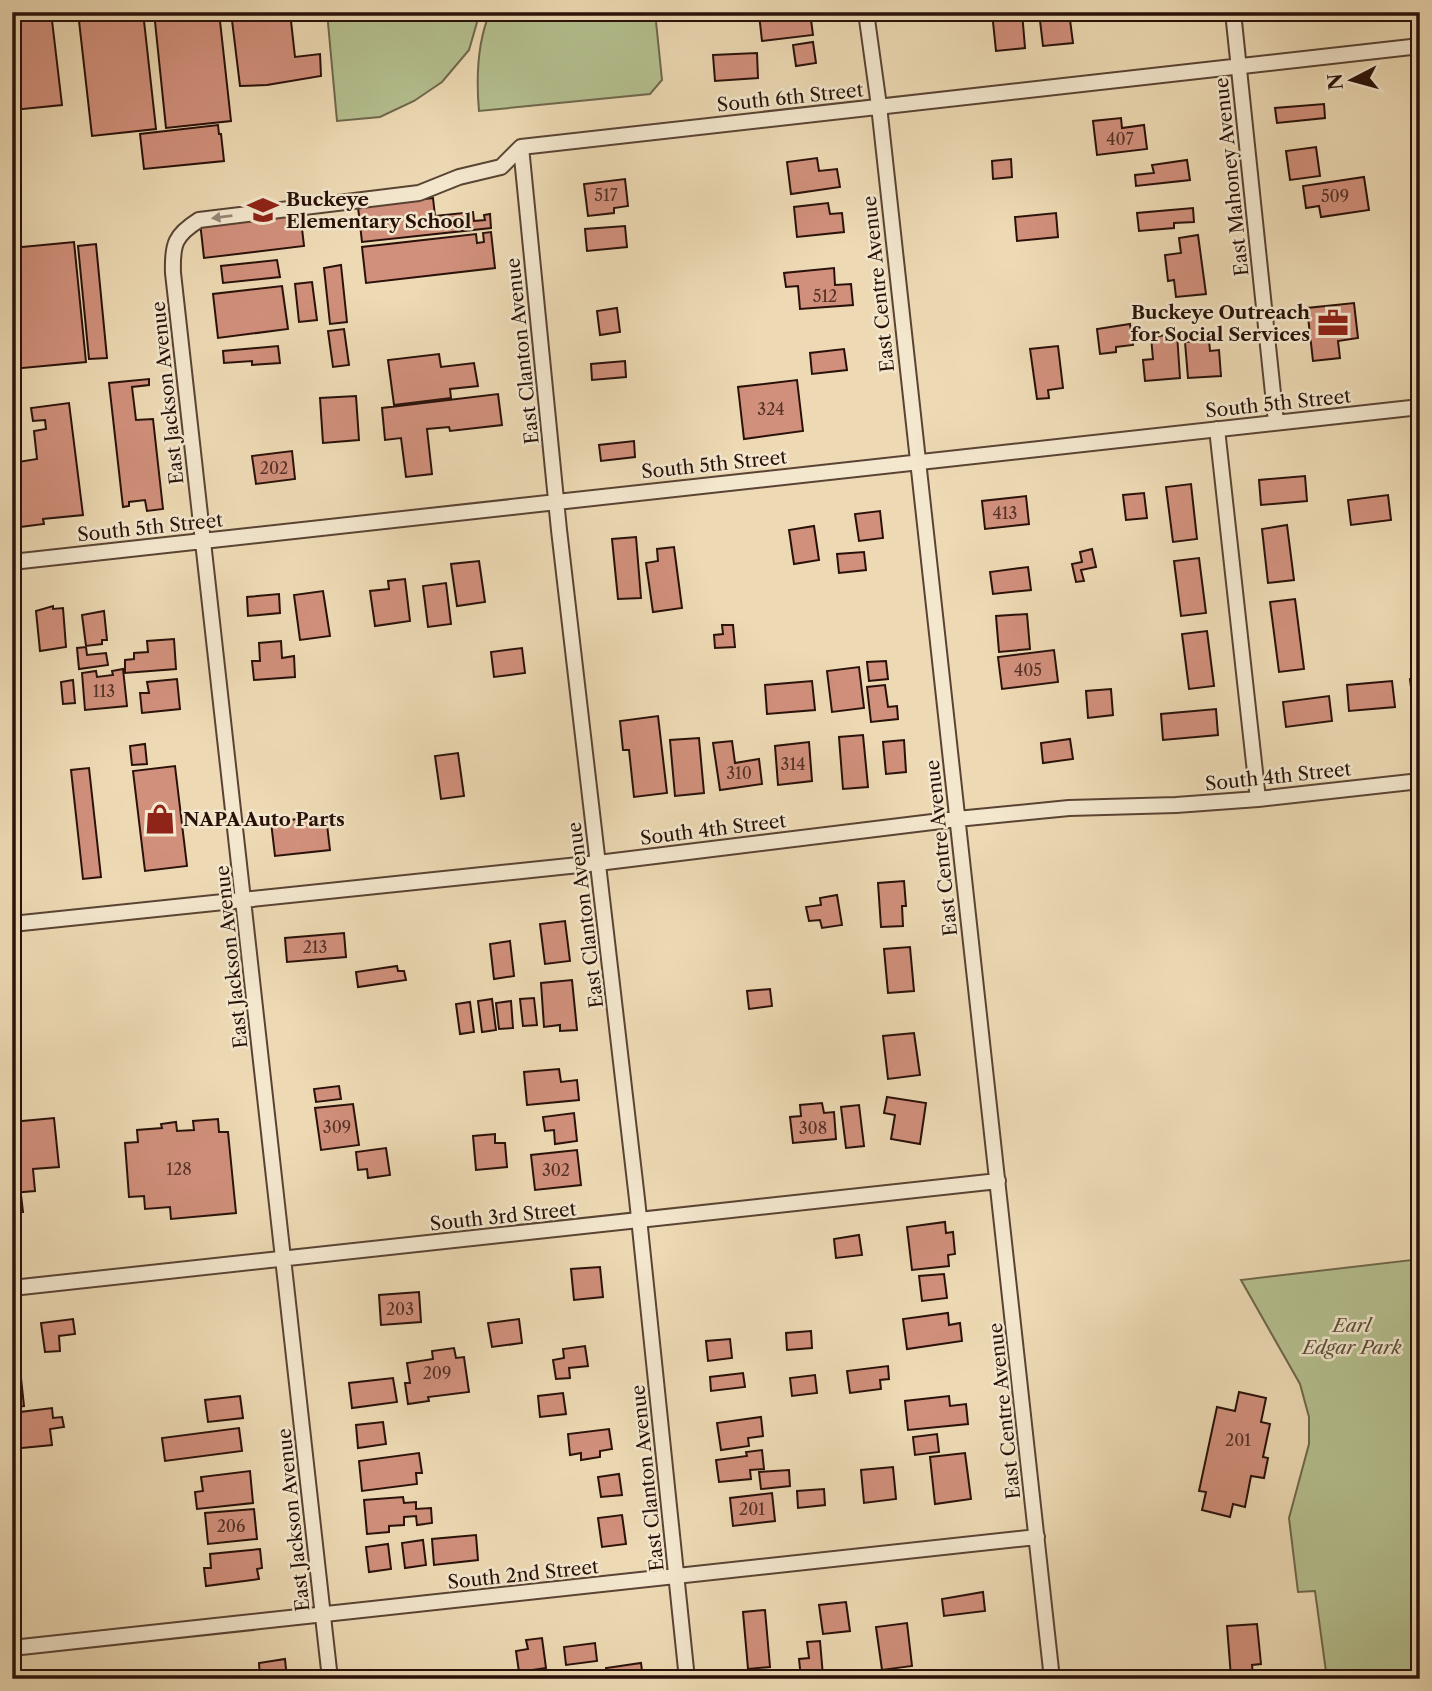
<svg xmlns="http://www.w3.org/2000/svg" width="1432" height="1691" font-family="'Libre Caslon Text',serif">
<rect width="100%" height="100%" fill="#eddab4"/>
<filter id="stains"><feTurbulence type="fractalNoise" baseFrequency=".00286" numOctaves="4"/><feColorMatrix values="0 0 0 0 .2 0 0 0 0 .09 0 0 0 0 .02 0 0 0 .5 -.17"/></filter>
<radialGradient id="worn" r=".72"><stop offset=".6" stop-color="#630" stop-opacity="0"/><stop offset="1" stop-color="#630" stop-opacity=".3"/></radialGradient>
<path fill="#b5c090" stroke="#6f684c" stroke-width="2" d="M327 12H480L469 50 442 82 414 101 380 117 337 121Z
M490 12H655L662 80 650 94 479 111C476 77 477 43 490 12Z
M1420 1259V1679H1327L1315 1591 1298 1592 1289 1518 1309 1444V1417L1300 1384 1241 1280Z"/>
<path fill="#d1907c" stroke="#291109" stroke-width="2" d="M27 12H51L62 105 13 110 12 14Z
M78 12H143L156 129 92 136Z
M154 12H219L231 121 166 128Z
M231 12H290L295 57 320 54 321 76 267 85 240 86Z
M768 12H810L813 35 762 41 759 14Z
M992 12H1022L1025 48 996 51Z
M1039 12H1069L1073 43 1043 46Z
M1280 12H1300L1301 14 1281 17Z
M813 42 816 63 796 66 793 45Z
M757 53 758 78 715 81 713 55Z
M1324 104 1325 118 1277 123 1275 108Z
M1121 118 1122 128 1144 125 1147 149 1097 155 1093 121Z
M218 125 219 134H221L224 161 144 169 140 134Z
M1316 147 1320 176 1290 180 1286 151Z
M817 158 819 171 837 169 840 187 791 194 787 162Z
M1011 159 1012 177 993 179 992 161Z
M1187 160 1190 180 1136 186 1135 175 1154 173 1152 165Z
M1364 177 1369 210 1321 217 1319 206 1306 208 1303 186Z
M625 179 628 206 614 208V213L588 216 584 184Z
M433 198 435 216 473 212 474 221 485 220 484 215 490 214 491 228 362 242 358 207Z
M828 203 830 214 842 213 844 232 797 237 794 207Z
M1193 208 1194 222 1174 223V228L1139 231 1137 213Z
M300 211 304 246 204 258 200 222Z
M1056 213 1058 237 1017 241 1015 217Z
M625 226 627 247 587 251 585 229Z
M491 232 495 268 366 283 362 247 476 234 477 243 484 242 483 233Z
M1198 235 1206 294 1176 297 1174 280 1168 281 1165 255 1181 253 1179 238Z
M74 242 86 362 12 369V248Z
M96 244 107 358 89 359 78 246Z
M277 260 280 277 223 283 221 266Z
M341 265 347 322 330 324 324 268Z
M834 268 835 285 851 284 853 305 800 309 798 286 786 287 784 273Z
M312 282 317 320 299 322 295 284Z
M282 286 288 329 218 338 213 294Z
M1354 303 1358 338 1338 341 1340 358 1313 361 1307 308Z
M617 308 620 332 600 335 597 311Z
M1130 324 1133 345 1116 347V352L1100 354 1097 329Z
M344 329 349 365 333 367 328 331Z
M1177 334 1180 378 1145 381 1143 360 1153 359 1151 337Z
M1209 340 1210 351 1219 350 1221 376 1188 378 1185 342Z
M278 346 280 363 252 365V361L224 363 223 351Z
M1058 346 1063 388 1048 390 1049 398 1037 399 1030 349Z
M844 349 847 370 812 374 810 353Z
M439 354 441 367 474 363 478 386 450 389 451 398 394 405 388 360Z
M625 361 626 377 592 380 591 364Z
M149 379V385L132 387 136 420 153 419 163 509 147 511 145 500 129 502V506L123 507 109 383Z
M797 380 803 431 744 439 738 387Z
M498 394 502 425 450 431 449 427 427 429 432 474 406 477 401 438 385 440 382 408Z
M356 396 359 440 323 443 320 398Z
M69 403 83 515 43 519 44 524 12 528V463L37 459 34 431 46 429 45 420 33 421 31 408Z
M634 441 635 457 601 461 599 445Z
M292 451 295 479 256 484 252 456Z
M1305 476 1307 501 1261 505 1259 480Z
M1191 484 1197 539 1173 542 1166 487Z
M1144 493 1147 518 1126 520 1123 495Z
M1388 495 1391 520 1351 525 1348 500Z
M1026 496 1029 524 985 529 982 501Z
M880 511 883 538 859 541 855 514Z
M1287 525 1294 580 1268 583 1262 529Z
M814 526 819 560 794 564 789 530Z
M636 537 641 598 618 599 612 539Z
M674 547 682 608 653 612 646 563 658 561 657 549Z
M1092 549 1096 567 1081 570 1084 581 1076 582 1072 564 1082 562 1080 552Z
M864 552 866 570 839 573 837 554Z
M1199 558 1206 613 1181 616 1174 561Z
M479 561 485 602 457 606 451 564Z
M1028 567 1031 590 993 594 990 572Z
M405 579 410 621 375 626 370 591 389 589 388 581Z
M446 583 451 624 428 627 423 586Z
M323 591 330 636 300 640 294 595Z
M279 594 280 613 248 616 247 597Z
M1295 599 1304 669 1279 672 1270 602Z
M53 606V609L63 608 66 647 40 651 36 611Z
M104 611 107 640H102V644L86 646 82 615Z
M1027 614 1030 649 999 652 996 616Z
M722 625H733L735 647 715 648 714 635 723 634Z
M1207 631 1214 686 1189 689 1182 634Z
M174 639 176 669 125 673V660L134 659V653L148 652 147 641Z
M281 641 282 658 294 656 295 677 254 680 252 661H260L259 643Z
M86 647 87 655 106 653 108 665 79 669 77 648Z
M522 648 525 673 494 677 491 652Z
M1054 650 1058 682 1002 689 998 657Z
M886 661 888 679 869 681 867 662Z
M859 667 864 708 832 712 827 671Z
M123 669 127 706 85 710 82 673 96 671 97 677 113 675 112 671Z
M1420 677V703L1413 704 1410 679Z
M177 679 180 709 142 713 140 693H149L147 682Z
M73 680 75 703 63 704 61 682Z
M812 681 815 710 767 714 765 685Z
M1392 681 1395 707 1349 711 1347 685Z
M885 685 888 707 897 706 898 719 871 722 867 687Z
M1111 689 1113 715 1088 718 1086 691Z
M1329 696 1332 721 1286 727 1283 702Z
M1216 709 1218 735 1163 740 1161 714Z
M658 716 667 793 634 797 629 750H623L620 721Z
M863 735 868 787 843 789 839 737Z
M699 738 704 793 675 796 670 740Z
M1070 739 1073 759 1043 763 1041 743Z
M904 740 906 772 886 774 883 742Z
M732 741 735 763 759 759 762 784 720 790 713 743Z
M809 742 812 781 778 785 775 746Z
M145 744 147 764 132 765 130 746Z
M458 753 464 796 441 799 435 756Z
M175 766 187 866 145 871 133 771Z
M89 768 101 877 83 879 71 770Z
M326 816 330 850 275 856 271 822Z
M904 881 906 906H902L903 926 881 927 878 883Z
M837 895 842 925 822 928 820 920 809 921 806 907 821 905 820 898Z
M565 921 570 961 545 964 540 924Z
M344 933 346 957 287 962 285 938Z
M510 941 514 976 494 979 490 944Z
M910 947 914 991 888 993 884 949Z
M397 966 398 971H404L406 980 358 987 356 972Z
M572 980 577 1030 560 1031V1025L544 1027 541 983Z
M770 989 772 1006 749 1009 747 991Z
M534 998 537 1025 523 1026 520 999Z
M492 999 496 1030 482 1032 478 1001Z
M511 1001 513 1028 499 1029 496 1003Z
M470 1002 474 1032 460 1034 456 1004Z
M914 1033 920 1075 888 1079 883 1036Z
M559 1069 561 1082 577 1080 579 1100 527 1105 524 1072Z
M339 1086 341 1099 316 1102 314 1089Z
M887 1097 926 1103 920 1144 891 1139 895 1115 884 1113Z
M822 1103 824 1113 834 1112 836 1139 793 1143 790 1117 801 1116 800 1105Z
M353 1104 359 1145 321 1150 315 1108Z
M859 1105 864 1146 846 1148 841 1107Z
M574 1113 577 1141 555 1144 554 1130 545 1131 543 1117Z
M54 1118 59 1167 33 1169 35 1191 12 1193V1122Z
M218 1119 219 1132H228L236 1213 171 1219 170 1207 145 1209 144 1196 129 1197 125 1143 138 1142 137 1130 162 1128 161 1124 176 1122 177 1131 194 1130 193 1121Z
M495 1134V1143H505L507 1167 476 1170 473 1136Z
M386 1148 390 1175 368 1178 367 1169 358 1170 356 1152Z
M577 1150 581 1185 535 1190 531 1155Z
M21 1195 23 1212H16L21 1253 12 1254V1196Z
M945 1222 946 1233 953 1232 955 1254 948 1255 949 1266 912 1270 907 1227Z
M859 1235 862 1255 836 1258 834 1239Z
M600 1267 603 1297 574 1300 571 1269Z
M944 1274 947 1298 922 1301 919 1276Z
M419 1292 421 1322 381 1325 379 1295Z
M948 1313 949 1325 960 1323 962 1341 907 1349 903 1319Z
M73 1319 75 1334 59 1336 60 1351 45 1352 41 1323Z
M519 1319 522 1343 492 1347 488 1323Z
M811 1331 812 1348 787 1350 786 1333Z
M730 1339 732 1358 708 1361 706 1341Z
M17 1341 24 1406 12 1407V1342Z
M585 1346 588 1366 569 1368 570 1378 556 1379 553 1360 564 1358 563 1349Z
M454 1348 456 1358 464 1357 469 1392 428 1397 429 1401 408 1404 405 1383H410L407 1363 433 1359 432 1351Z
M888 1366 889 1379 880 1380 881 1389 850 1393 847 1371Z
M743 1373 745 1387 711 1391 710 1377Z
M815 1375 817 1393 792 1396 790 1378Z
M393 1378 397 1402 352 1408 349 1383Z
M1239 1392 1266 1398 1261 1422 1270 1424 1263 1457 1268 1458 1264 1478 1251 1476 1245 1507 1233 1504 1230 1517 1202 1510 1206 1492 1199 1491 1217 1407 1235 1411Z
M563 1393 566 1414 540 1417 538 1396Z
M240 1396 243 1418 208 1422 205 1400Z
M949 1396 950 1406 966 1404 968 1424 908 1430 905 1401Z
M52 1408 53 1418 62 1417 64 1427 50 1429 52 1445 12 1449V1413Z
M761 1417 763 1436 748 1438 749 1446 721 1450 717 1423Z
M383 1422 386 1444 358 1448 356 1425Z
M239 1428 242 1451 165 1461 162 1438Z
M609 1429 612 1449 600 1451V1457L581 1460V1453L570 1455 568 1434Z
M937 1434 939 1452 915 1455 913 1437Z
M762 1450 764 1469 750 1470 751 1479 719 1482 716 1460 747 1456 746 1452Z
M419 1453 422 1473H416L417 1484 362 1491 359 1461Z
M965 1453 971 1499 935 1504 930 1457Z
M893 1467 896 1499 864 1503 861 1470Z
M789 1470 790 1486 761 1489 759 1472Z
M250 1471 253 1503 197 1509 195 1492 203 1491 201 1477Z
M619 1474 622 1495 601 1497 598 1477Z
M824 1489 825 1505 798 1508 797 1491Z
M772 1493 775 1521 733 1526 730 1498Z
M403 1497 404 1503 416 1502V1509L431 1508 432 1523 417 1525 416 1516 404 1517V1525L389 1526V1532L367 1534 364 1500Z
M254 1509 257 1539 208 1544 205 1513Z
M622 1515 626 1544 602 1547 598 1518Z
M476 1535 478 1560 434 1565 432 1539Z
M423 1540 426 1565 405 1568 402 1543Z
M388 1544 391 1569 369 1572 366 1547Z
M260 1549 262 1568 257 1569 259 1579 206 1586 204 1568H211L210 1554Z
M983 1592 985 1611 944 1616 942 1599Z
M846 1602 850 1631 823 1634 819 1605Z
M765 1610 770 1667 748 1669 743 1612Z
M907 1623 912 1666 882 1670 876 1627Z
M1257 1624 1261 1664 1252 1665 1253 1675 1231 1677 1227 1626Z
M542 1638 546 1668 519 1672 516 1651 528 1649 526 1640Z
M820 1641 823 1676 801 1678 799 1659 809 1658 807 1642Z
M595 1643 597 1661 566 1665 564 1647Z
M285 1659 287 1679H260L259 1663Z
M641 1663 643 1679H607L606 1668Z"/>
<g fill="none" stroke-linecap="round" stroke-linejoin="round">
<g stroke="#5a4334" stroke-width="18">
<path id="street" d="M866 12 879 106 1052 1679
M1233 12 1276 422
M521 147 559 530 637 1199 687 1679
M1217 429 1258 799
M12 562 1420 407
M12 924 598 863 957 819 1069 808 1176 805 1258 799 1420 781
M12 1288 998 1181
M12 1648 1037 1537
M330 1679 173 273C172 244 175 235 199 220L419 193 459 177 501 167 521 147 1420 46"/>
</g>
<use href="#street" stroke="#f3e7ce" stroke-width="14"/>
</g>
<defs><path id="oneway-solid" d="M-6-.8H1V-3.2L6.5 0L1 3.2V.8H-6Z" transform="scale(1.75)"/></defs>
<use fill="#988775" href="#oneway-solid" transform="translate(222 217) rotate(173)"/>
<defs>
<g id="school-bare" transform="scale(2.415)"><path d="M0-5L7-2L0 1L-7-2ZM-4 1L0 2.5L4 1V4Q0 6-4 4Z" fill="#8f2418" stroke="#f3e7ce" stroke-width="2.5" paint-order="stroke"/></g>
<g id="office-bare" transform="scale(2.415)"><path d="M-6-3h4V-5.5h4V-3h4V5H-6ZM-1-4.5V-3h2v-1.5ZM-6 0V1H6V0Z" fill="#8f2418" stroke="#f3e7ce" stroke-width="2.5" paint-order="stroke"/></g>
<g id="shop-bare" transform="scale(2.415)"><path d="M-5-2.5h2.3a2.7 3.5 0 0 1 5.4 0H5L5.5 6h-11ZM-1.5-2.5h3a1.5 2.3 0 0 0-3 0Z" fill="#8f2418" stroke="#f3e7ce" stroke-width="2.5" paint-order="stroke"/></g>
</defs>
<g fill-rule="evenodd">
<use href="#school-bare" x="263" y="210"/>
<use href="#office-bare" x="1333" y="323"/>
<use href="#shop-bare" x="160" y="819"/>
</g>
<g text-anchor="middle" stroke-width="5" stroke-linejoin="round" paint-order="stroke">
<g font-size="16" fill="#533126">
<text x="1120" y="145">407</text>
<text x="606" y="201">517</text>
<text x="1335" y="202">509</text>
<text x="825" y="302">512</text>
<text x="771" y="415">324</text>
<text x="274" y="474">202</text>
<text x="1005" y="519">413</text>
<text x="1028" y="676">405</text>
<text x="104" y="697">113</text>
<text x="793" y="770">314</text>
<text x="739" y="779">310</text>
<text x="315" y="953">213</text>
<text x="337" y="1133">309</text>
<text x="813" y="1134">308</text>
<text x="179" y="1175">128</text>
<text x="556" y="1176">302</text>
<text x="400" y="1315">203</text>
<text x="437" y="1379">209</text>
<text x="1238" y="1446">201</text>
<text x="752" y="1515">201</text>
<text x="231" y="1532">206</text>
</g>
<g font-size="19" fill="#291109" stroke="#f3e7ce">
<text transform="translate(790 97) rotate(-6)" y="7">South 6th Street</text>
<text transform="translate(1231 177) rotate(-96)" y="7">East Mahoney Avenue</text>
<text transform="translate(878 284) rotate(-96)" y="7">East Centre Avenue</text>
<text transform="translate(522 351) rotate(-96)" y="7">East Clanton Avenue</text>
<text transform="translate(167 393) rotate(-96)" y="7">East Jackson Avenue</text>
<text transform="translate(1278 403) rotate(-6)" y="7">South 5th Street</text>
<text transform="translate(714 464) rotate(-6)" y="7">South 5th Street</text>
<text transform="translate(150 527) rotate(-6)" y="7">South 5th Street</text>
<text transform="translate(1278 776) rotate(-6)" y="7">South 4th Street</text>
<text transform="translate(713 829) rotate(-7)" y="7">South 4th Street</text>
<text transform="translate(941 848) rotate(-96)" y="7">East Centre Avenue</text>
<text transform="translate(585 915) rotate(-97)" y="7">East Clanton Avenue</text>
<text transform="translate(231 957) rotate(-96)" y="7">East Jackson Avenue</text>
<text transform="translate(503 1216) rotate(-6)" y="7">South 3rd Street</text>
<text transform="translate(1004 1411) rotate(-96)" y="7">East Centre Avenue</text>
<text transform="translate(647 1478) rotate(-96)" y="7">East Clanton Avenue</text>
<text transform="translate(293 1520) rotate(-96)" y="7">East Jackson Avenue</text>
<text transform="translate(523 1574) rotate(-6)" y="7">South 2nd Street</text>
</g>
<g font-size="19" font-weight="bold" fill="#291109" stroke="#f3e7ce" text-anchor="start">
<text x="286" y="206">Buckeye<tspan x="286" dy="22">Elementary School</tspan></text>
<text x="1310" y="319" text-anchor="end">Buckeye Outreach<tspan x="1310" dy="22">for Social Services</tspan></text>
<text x="183" y="826">NAPA Auto Parts</text>
</g>
<g font-size="19" font-style="italic" fill="#5a4e38" stroke="#f3e7ce">
<text x="1352" y="1332">Earl<tspan x="1352" dy="22">Edgar Park</tspan></text>
</g>
</g>
<rect width="1432" height="1691" fill="none" stroke="#eddab4" stroke-width="42"/>
<rect x="14" y="14" width="1404" height="1663" fill="none" stroke="#291109" stroke-width="3.5"/>
<rect x="21" y="21" width="1390" height="1649" fill="none" stroke="#291109" stroke-width="2"/>
<g transform="translate(1352 80) rotate(264)" stroke="#f3e7ce" stroke-width="5" paint-order="stroke">
<path d="M0-5L12 26L0 18L-12 26Z" fill="#291109"/>
<text y="-10" font-size="19" font-weight="bold" text-anchor="middle" fill="#291109">N</text>
</g>
<rect width="100%" height="100%" filter="url(#stains)"/>
<rect width="100%" height="100%" fill="url(#worn)"/>
</svg>
